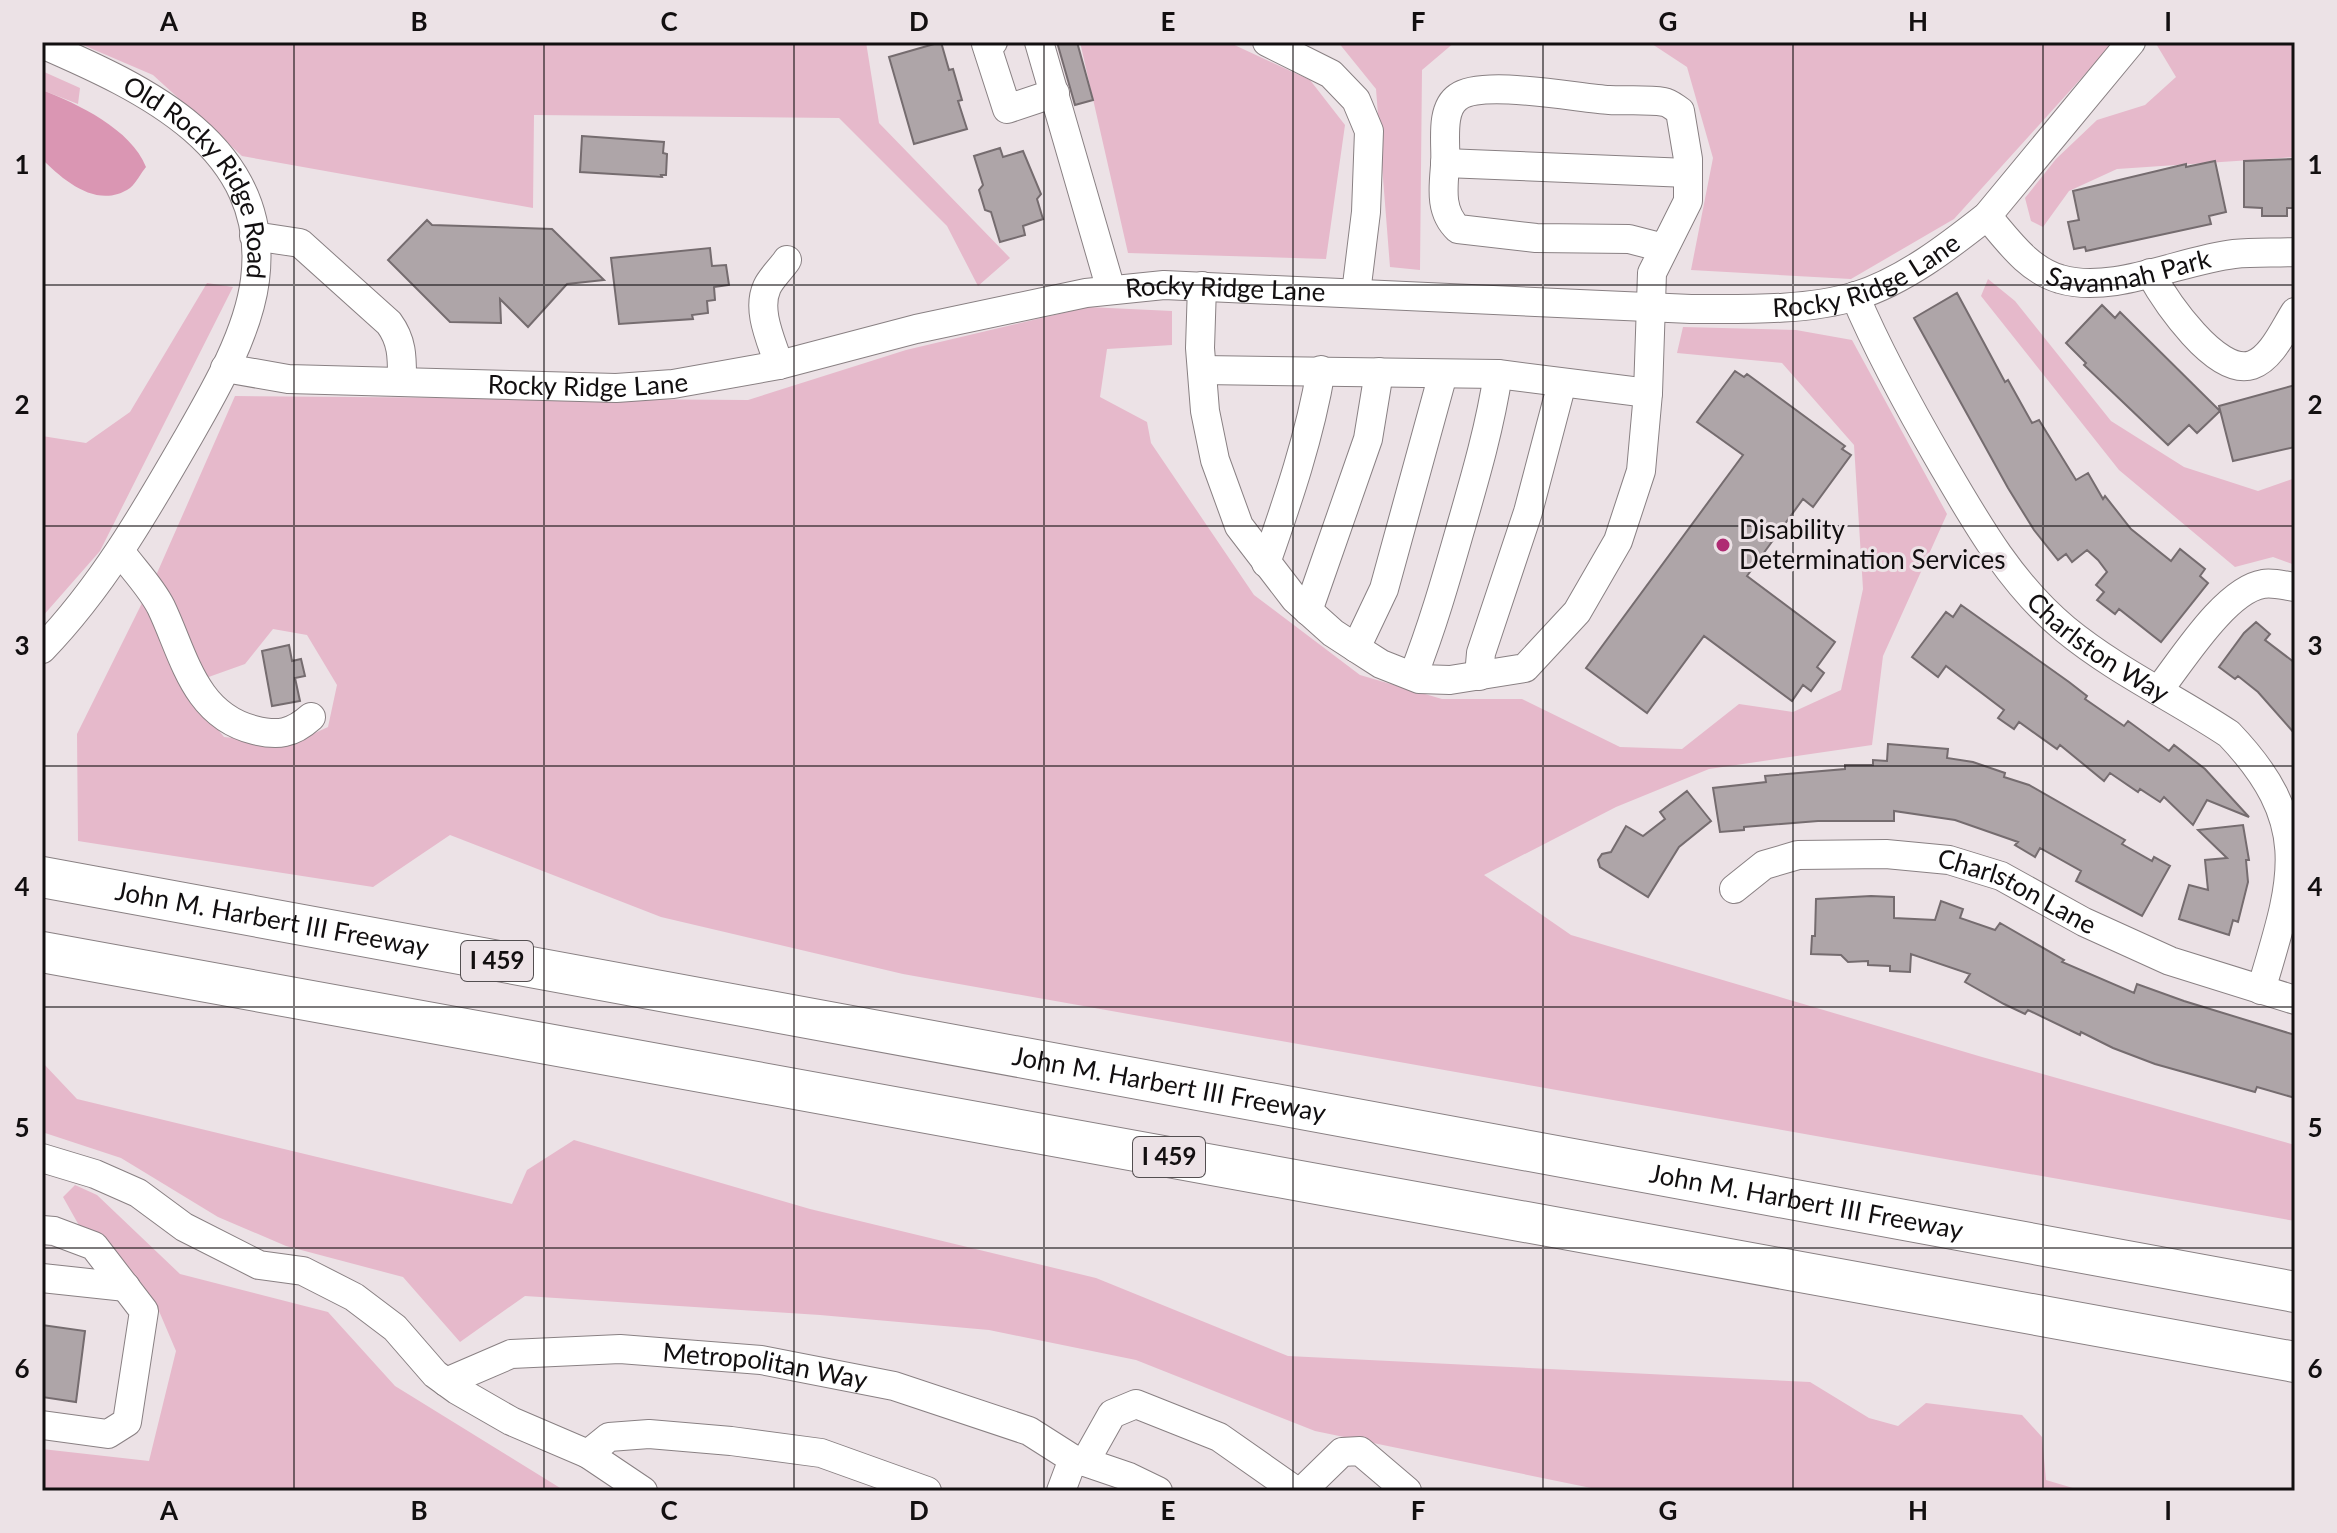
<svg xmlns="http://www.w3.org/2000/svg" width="2337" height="1533" font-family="Lato,sans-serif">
<rect width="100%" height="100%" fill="#ece2e6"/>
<path fill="#e6b9cb" d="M76 42H866L879 123 1010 258 978 286 947 226 839 118 534 115 533 208 242 156 153 75Z
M1080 42H1228L1310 80 1345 125 1326 259 1128 253Z
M1338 42H1455L1422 70 1420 270 1390 267 1376 89Z
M1649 42H2114L1954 219 1851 279 1691 270 1713 158 1687 67Z
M2155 42H2295V157L2117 169 2069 191 2043 227 2031 221 2025 198 2056 159 2097 120 2145 105 2176 77Z
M42 71 80 88 78 104 42 90Z
M1988 279 2015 301 2111 421 2184 467 2258 491 2295 478V565L2273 557 2235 567 2119 470 1981 296Z
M207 283 233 287 100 551 42 617V436L86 443 130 412Z
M1088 307 1172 311V345L1107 349 1100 397 1147 422 1151 443 1254 595 1360 675 1442 699H1522L1620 747 1682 749 1739 704 1793 712 1841 690 1863 589 1854 445 1782 363 1677 353 1683 327 1796 330 1852 340 1947 514 1883 656 1872 745 1709 769 1616 807 1484 875 1571 935 1982 1057 2295 1145V1221L903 974 661 917 450 835 373 887 78 841 77 734 144 599 183 686 224 737 291 744 328 727 337 685 307 635 273 629 245 664 203 679 154 580 235 396 748 400 906 350Z
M42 1062 77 1099 512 1204 527 1170 574 1140 810 1209 1096 1278 1288 1356 1810 1382 1869 1418 1898 1426 1926 1403 2022 1415 2042 1437 2046 1480 2083 1491 1596 1489 1315 1431 1136 1360 989 1330 820 1315 525 1296 460 1342 403 1277 286 1246 218 1217 121 1158 42 1132Z
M75 1185 97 1195 180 1274 328 1312 395 1386 565 1491H42V1449L149 1461 176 1351 156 1304 81 1229 63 1197Z"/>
<path fill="#da96b3" d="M42 90C78 104 131 129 146 167 141 173 136 183 130 188 98 210 64 181 42 159Z"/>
<path fill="#aea5a8" stroke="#756c6f" stroke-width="2" d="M941 42 949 70 953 69 962 100 958 101 967 129 914 144 889 57Z
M1057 42H1077L1093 100 1075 105Z
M582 136 664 142 663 153 667 154 666 175H661L662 177 580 172Z
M1000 148 1003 157 1023 151 1041 194 1037 199 1043 219 1023 226 1025 235 1000 242 991 212 985 210 979 190 983 185 974 156Z
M2292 159 2295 161V208H2287V216H2262V208L2244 207V161Z
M2215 161 2226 212 2209 216 2211 224 2086 251 2085 247 2074 249 2068 222 2079 220 2073 191 2186 164V167Z
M427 220 432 225 552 229 604 280 567 284 528 327 500 299 501 323 450 322 388 260Z
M710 248 712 266 726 265 729 285 714 287 715 300 707 301 708 313 692 315 693 319 619 324 611 258Z
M1957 293 2005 382 2008 380 2032 423 2039 420 2076 480 2088 473 2103 499 2105 496 2131 529 2171 561 2180 549 2205 569 2200 576 2208 583 2161 642 2119 609 2115 614 2097 600 2104 592 2096 585 2107 572 2098 560 2087 550 2072 562 2066 554 2058 560 2034 530 2008 488 1914 318Z
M2102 305 2115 318 2120 312 2220 411 2197 433 2189 425 2168 445 2084 365 2086 363 2066 343Z
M1735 371 1744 377 1747 374 1845 446 1842 449 1851 455 1813 507 1803 499 1747 576 1835 642 1817 667 1824 673 1811 691 1803 685 1792 701 1704 636 1647 713 1586 668 1743 455 1697 422Z
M2295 385V447L2233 461 2219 406Z
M1961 605 2069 682 2087 696 2085 699 2124 726 2128 721 2169 751 2174 745 2205 769 2249 817 2207 800 2193 825 2164 797 2160 802 2140 789 2138 792 2110 773 2104 781 2060 745 2057 749 2019 722 2014 729 1998 718 2004 710 1946 666 1938 677 1912 657 1946 612 1953 617Z
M2256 622 2270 634 2265 640 2295 663V734L2258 692 2238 676 2235 679 2219 667 2244 633Z
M289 645 292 661 301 659 305 676 295 678 300 701 272 706 262 651Z
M1888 744 1948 749 1947 758 1973 762 2005 773 2004 777 2029 785 2125 840 2122 844 2152 861 2154 857 2170 866 2142 916 2076 881 2081 871 2040 848 2035 857 2015 845 2018 842 1955 820 1894 811V821H1818L1744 827V830L1720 832 1713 788 1766 782 1765 776 1845 769V765H1873V760L1887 761Z
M1687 791 1711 821 1679 847 1648 897 1600 867 1598 860 1602 854 1611 852 1626 826 1643 836 1665 819 1660 812Z
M2243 825 2249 860H2246L2248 882 2238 922 2233 920 2229 935 2179 919 2189 885 2208 890 2205 860 2227 858 2198 830Z
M1871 896 1894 897V918L1935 920 1941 901 1963 909 1960 918 1995 930 2000 923 2064 960 2062 962 2134 993 2137 984 2184 1001 2295 1035V1098L2257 1087 2255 1092 2155 1064 2113 1048 2081 1032 2080 1035 2028 1010 2025 1014 2004 1004 1965 982 1970 974 1911 954 1910 972 1890 971V966L1868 965V961L1848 962 1841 955 1811 954 1812 936H1815L1816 899Z
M42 1325 85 1331 76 1402 42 1397Z"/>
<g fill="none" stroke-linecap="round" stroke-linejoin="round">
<g stroke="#898083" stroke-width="30">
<g id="minor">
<path d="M993 42 986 44 1007 109 1055 93"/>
<path d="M1039 42 1111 290"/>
<path d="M1267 42 1331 74 1356 100 1369 131 1366 212 1356 293"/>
<path id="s1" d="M42 44C143 88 272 146 255 280 248 335 213 394 186 441 144 514 101 588 42 649"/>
<path d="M1445 163 1688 173"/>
<path id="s2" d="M1987 216C2007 239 2028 270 2060 279 2112 295 2181 260 2234 254 2254 252 2275 253 2295 252"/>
<path d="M254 236 300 243 389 323C403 342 402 359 402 382"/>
<path d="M2150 273C2165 300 2216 377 2252 365 2272 358 2284 329 2295 312"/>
<path d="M1202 286 1200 348 1205 411 1215 460 1239 526 1295 599 1333 633 1356 648 1381 664 1419 679 1450 680 1525 668 1577 612 1618 541 1641 471 1648 393 1652 273 1688 201V159L1680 111C1675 108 1670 103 1664 102 1647 99 1627 101 1609 100 1577 98 1482 79 1458 97 1439 110 1447 146 1445 166 1443 189 1440 212 1458 229L1536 238 1629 239 1664 248"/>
<path id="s3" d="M1855 296C1880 355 1910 409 1942 464 1977 524 2011 584 2065 629 2116 671 2175 698 2229 734 2316 825 2293 882 2261 990"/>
<path d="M779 365C772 342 756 311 767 287 771 278 781 269 787 260"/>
<path id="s4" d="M225 368 288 379 616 388 673 384 779 365 916 329 1086 293 1164 285 1691 309C1743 309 1807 311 1856 296 1904 281 1949 246 1987 216L2131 42"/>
<path d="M1202 370 1498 374 1648 393"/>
<path d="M120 551C133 569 151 587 161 607 184 655 194 715 254 730 278 736 292 734 311 717"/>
<path d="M1266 563C1288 500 1310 436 1321 370"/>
<path d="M1308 611 1368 439 1379 372"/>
<path d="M1356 648 1384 589 1443 374"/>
<path d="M1413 676C1432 628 1446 579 1460 530 1475 478 1490 427 1498 374"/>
<path d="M1479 676 1481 653 1528 512 1562 383"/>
<path d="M2158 691C2181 662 2225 590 2263 584 2273 582 2286 586 2295 587"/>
<path id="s5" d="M1734 889 1764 865 1798 855 1886 854 1949 860 2001 876 2084 922 2170 961 2295 1000"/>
<path d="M42 1158 95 1174 138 1193 184 1227 259 1265 303 1271 354 1297 395 1328 435 1374 457 1390 511 1421 588 1454 643 1491"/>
<path d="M42 1230 54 1231 94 1246 144 1311 127 1422 108 1434 42 1425"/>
<path d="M42 1278 126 1287"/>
<path id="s6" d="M446 1382 511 1354 620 1349 761 1360 894 1386 1029 1431 1073 1459 1061 1491"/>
<path d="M588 1454 609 1437 649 1434 731 1441 821 1453 927 1491"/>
<path d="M1073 1459 1085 1462 1112 1414 1136 1404 1219 1437 1296 1491"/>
<path d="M1085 1462 1129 1477 1158 1491"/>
<path d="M1302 1491 1342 1452 1360 1451 1407 1491"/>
</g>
</g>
<g stroke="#898083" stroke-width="42">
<g id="highway">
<path id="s7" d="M42 877 2295 1292"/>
<path d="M42 952 2295 1362"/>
</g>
</g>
<use href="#minor" stroke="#fff" stroke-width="28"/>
<use href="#highway" stroke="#fff" stroke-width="40"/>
</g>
<path fill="none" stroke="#120f10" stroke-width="2" stroke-opacity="0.55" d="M294 42V1491M544 42V1491M794 42V1491M1044 42V1491M1293 42V1491M1543 42V1491M1793 42V1491M2043 42V1491M42 285H2295M42 526H2295M42 766H2295M42 1007H2295M42 1248H2295"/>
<circle fill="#af2b73" stroke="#ece2e6" stroke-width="3" cx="1723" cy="545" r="8"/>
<g text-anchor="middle" stroke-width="6" stroke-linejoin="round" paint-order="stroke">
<g fill="#ece2e6" stroke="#534e50" stroke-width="2">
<rect x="461" y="941" width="72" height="40" rx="6"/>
<rect x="1133" y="1137" width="72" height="40" rx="6"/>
</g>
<g font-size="24" font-weight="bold" fill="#120f10">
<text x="497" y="969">I 459</text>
<text x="1169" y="1165">I 459</text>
</g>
<g font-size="26" fill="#120f10" stroke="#ece2e6">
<text dy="9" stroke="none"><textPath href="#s1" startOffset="218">Old Rocky Ridge Road</textPath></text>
<text dy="9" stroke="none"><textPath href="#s2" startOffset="168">Savannah Park</textPath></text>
<text dy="9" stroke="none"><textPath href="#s4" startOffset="1660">Rocky Ridge Lane</textPath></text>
<text dy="9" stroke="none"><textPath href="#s4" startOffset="1012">Rocky Ridge Lane</textPath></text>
<text dy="9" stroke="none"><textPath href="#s4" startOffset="364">Rocky Ridge Lane</textPath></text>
<text dy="9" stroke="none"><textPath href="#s3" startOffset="434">Charlston Way</textPath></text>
<text dy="9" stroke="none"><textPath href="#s5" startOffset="300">Charlston Lane</textPath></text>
<text dy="9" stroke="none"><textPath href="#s7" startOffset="234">John M. Harbert III Freeway</textPath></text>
<text dy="9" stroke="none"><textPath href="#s7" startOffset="1146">John M. Harbert III Freeway</textPath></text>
<text dy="9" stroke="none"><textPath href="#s7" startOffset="1794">John M. Harbert III Freeway</textPath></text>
<text dy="9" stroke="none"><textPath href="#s6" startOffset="326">Metropolitan Way</textPath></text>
</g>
<g font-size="26" fill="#120f10" stroke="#ece2e6" text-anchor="start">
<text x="1739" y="539">Disability<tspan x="1739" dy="30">Determination Services</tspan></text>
</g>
</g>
<rect width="2337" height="1533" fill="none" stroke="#ece2e6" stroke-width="88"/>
<rect x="44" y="44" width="2249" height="1445" fill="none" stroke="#120f10" stroke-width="3"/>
<g font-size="26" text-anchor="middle" font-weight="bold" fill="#120f10">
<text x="169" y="31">A</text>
<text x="419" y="31">B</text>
<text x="669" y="31">C</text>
<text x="919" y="31">D</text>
<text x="1168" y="31">E</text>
<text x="1418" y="31">F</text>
<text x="1668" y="31">G</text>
<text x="1918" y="31">H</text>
<text x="2168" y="31">I</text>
<text x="22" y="174">1</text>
<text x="2315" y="174">1</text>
<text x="22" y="414">2</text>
<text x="2315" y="414">2</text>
<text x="22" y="655">3</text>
<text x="2315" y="655">3</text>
<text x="22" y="896">4</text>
<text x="2315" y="896">4</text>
<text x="22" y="1137">5</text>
<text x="2315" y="1137">5</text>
<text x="22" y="1378">6</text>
<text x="2315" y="1378">6</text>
<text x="169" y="1520">A</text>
<text x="419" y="1520">B</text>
<text x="669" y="1520">C</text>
<text x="919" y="1520">D</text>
<text x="1168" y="1520">E</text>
<text x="1418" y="1520">F</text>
<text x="1668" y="1520">G</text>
<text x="1918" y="1520">H</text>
<text x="2168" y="1520">I</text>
</g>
</svg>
